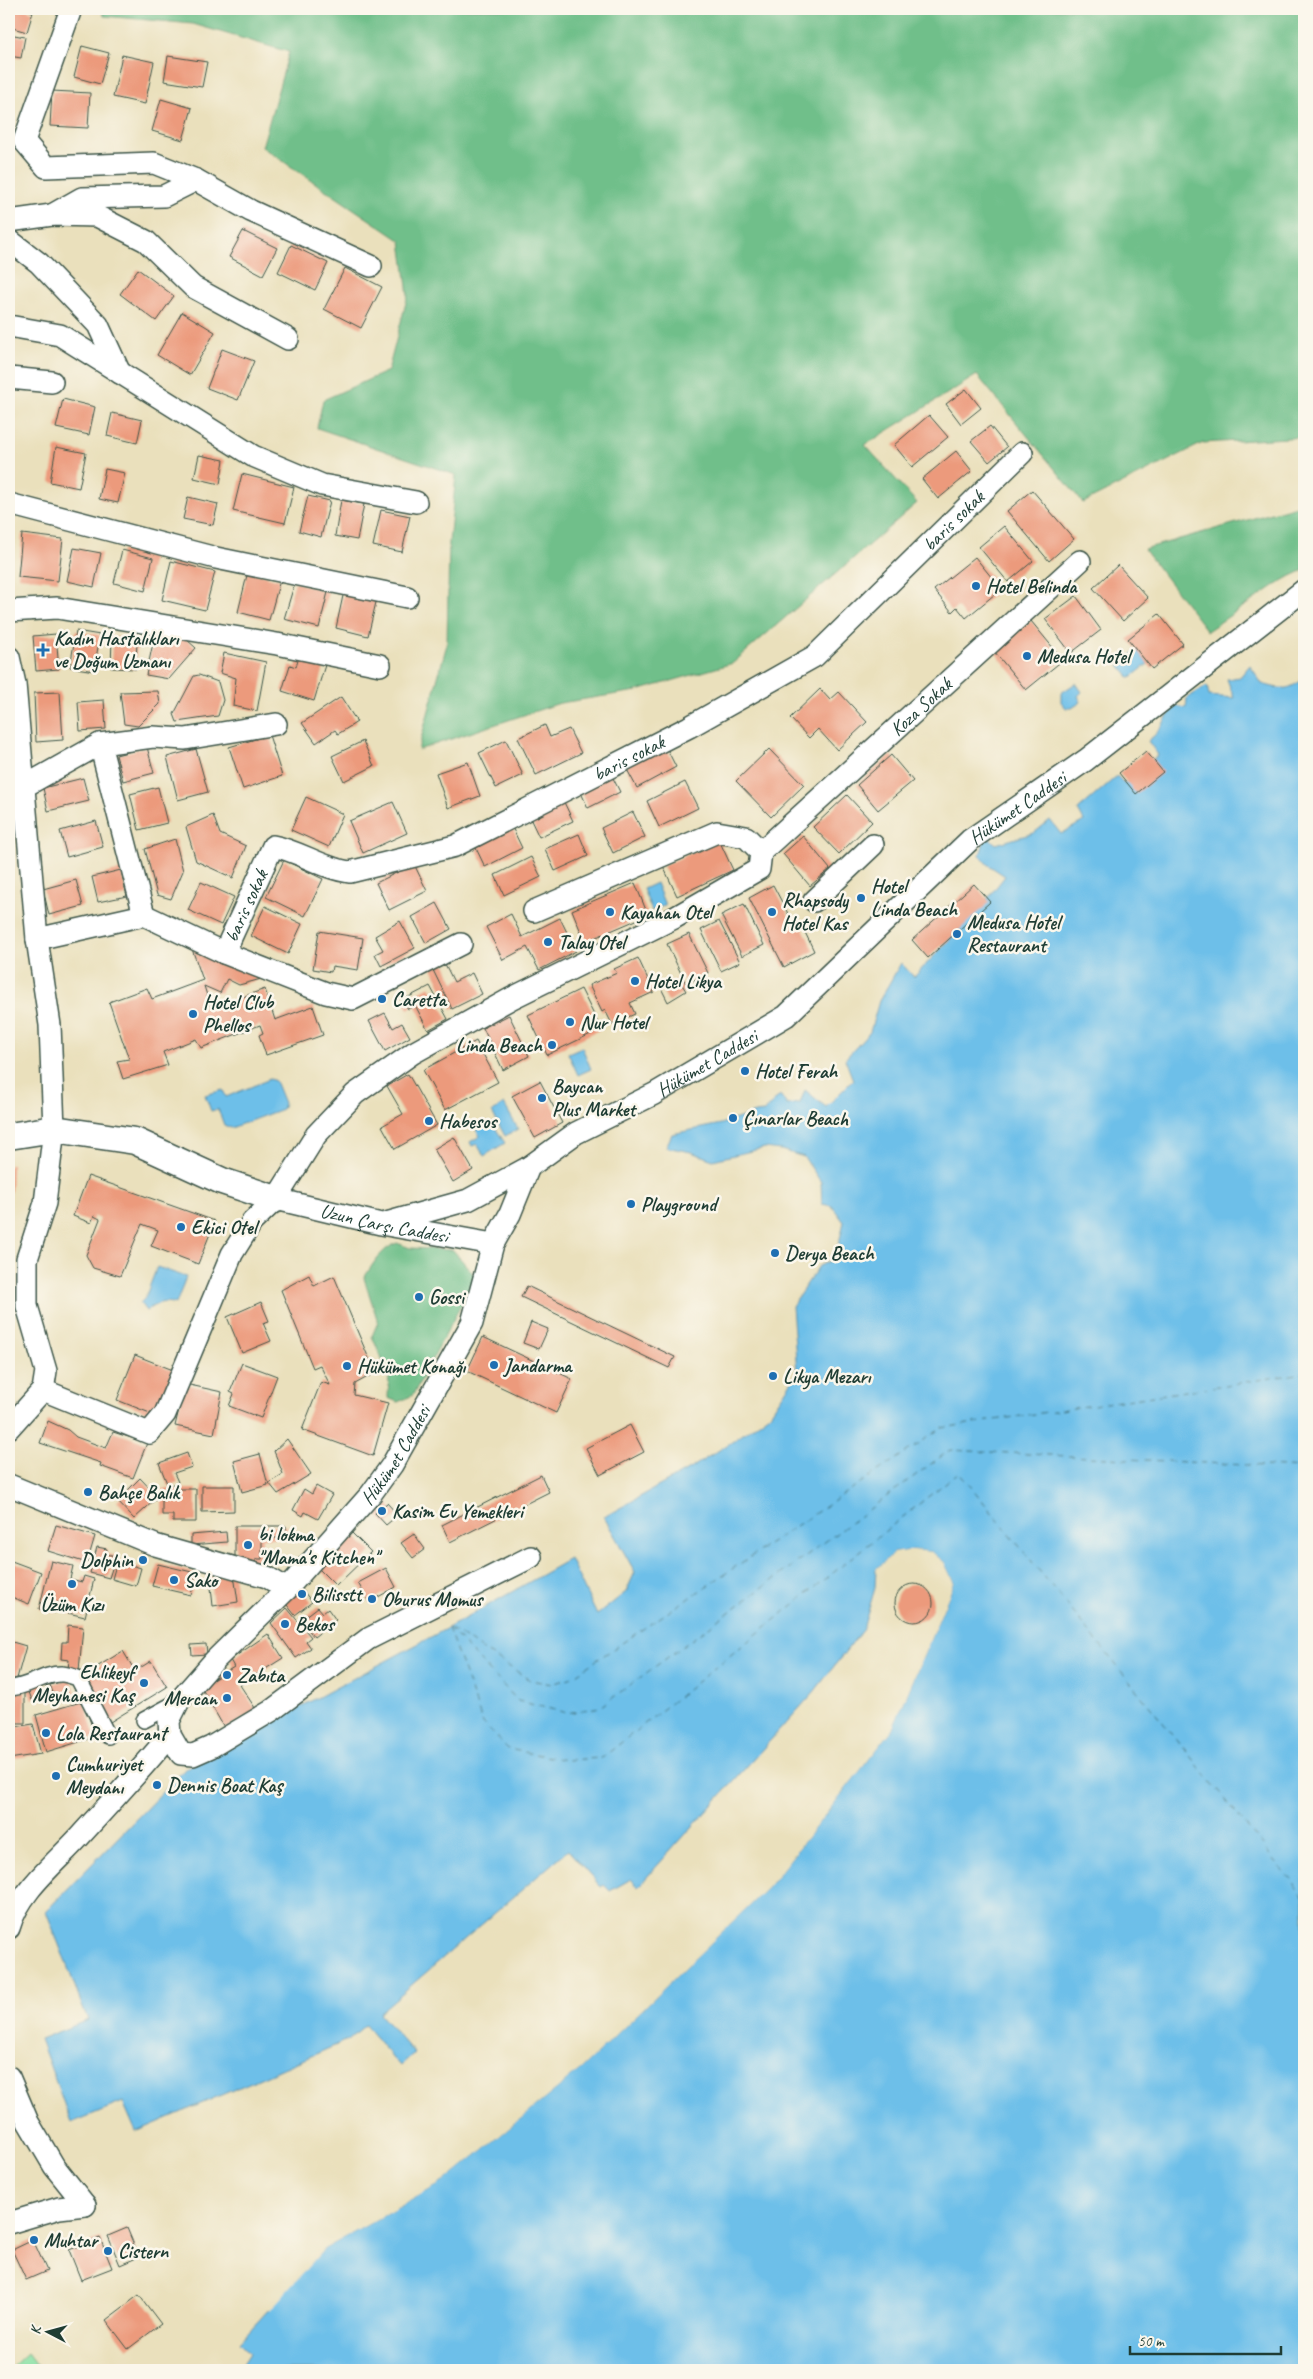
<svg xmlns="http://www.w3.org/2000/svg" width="1313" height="2379" font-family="Caveat,sans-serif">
<rect width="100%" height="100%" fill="#fbf7ec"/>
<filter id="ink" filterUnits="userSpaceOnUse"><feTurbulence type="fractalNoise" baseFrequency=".02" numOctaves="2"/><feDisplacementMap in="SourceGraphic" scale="10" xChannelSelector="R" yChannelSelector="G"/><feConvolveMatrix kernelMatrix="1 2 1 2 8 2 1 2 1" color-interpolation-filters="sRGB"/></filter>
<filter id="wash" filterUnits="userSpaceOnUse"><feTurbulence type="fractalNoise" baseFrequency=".0096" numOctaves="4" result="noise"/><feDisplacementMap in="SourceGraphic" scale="20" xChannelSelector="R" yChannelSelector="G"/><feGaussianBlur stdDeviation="1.12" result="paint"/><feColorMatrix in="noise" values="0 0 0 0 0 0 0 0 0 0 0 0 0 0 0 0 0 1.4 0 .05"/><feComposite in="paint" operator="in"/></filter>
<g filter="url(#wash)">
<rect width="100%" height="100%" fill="#eae0bc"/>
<path fill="#8ae1a5" stroke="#548f6c" d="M27 2353 40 2370H9Z"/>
<path fill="#6fbf8a" stroke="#477e5f" d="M102 9H1304V437L1203 443 1083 503 977 375 865 445 917 503 733 663 637 691 560 703 418 750 447 644 449 542 456 475 317 428 323 400 388 371 408 295 401 241 262 147 289 52 193 24 104 16Z
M1304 504V570L1283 580 1207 631 1144 549Z
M397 1243 410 1248 453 1250 476 1277 413 1395 398 1402 388 1398 389 1376 372 1336 378 1322 364 1278C373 1264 381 1249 397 1243Z"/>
<path fill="#6dbfe9" stroke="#467e8e" d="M1137 650 1148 664 1130 678 1119 665Z
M1250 665 1262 684C1284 690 1286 691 1304 679V2370H239L250 2353 239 2342 324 2249 445 2181 583 2067 768 1887 892 1730 954 1583 944 1562 932 1552 913 1550 894 1553 876 1569 875 1588 863 1629 814 1692 638 1887 631 1879 610 1891 604 1885 601 1887 568 1850 379 2013 414 2053 400 2066 365 2025 348 2040 136 2132 123 2102 71 2123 40 2039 88 2020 46 1911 186 1768 455 1624 570 1559 597 1615 626 1592 635 1572 604 1517 691 1468 735 1440 770 1414 797 1373 792 1306 819 1266 839 1257 838 1247 844 1222 832 1206 822 1204 821 1182 804 1157 781 1150 764 1148 713 1160 691 1152 666 1147 672 1134 721 1124 755 1113 764 1112 780 1095 787 1105 800 1103 805 1090 826 1107 853 1080 845 1059 870 1032 879 1001 901 963 914 977 981 907 1005 876 987 864 980 855 986 835 996 844 1034 833 1050 820 1061 834 1084 821 1078 810 1117 776 1125 784 1158 755 1148 741C1164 729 1163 719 1176 706L1186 708 1187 698 1207 686 1209 696 1234 698 1227 679 1240 677Z
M1076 683 1082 692 1078 696 1081 702 1072 708H1066L1061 702V693Z
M656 883 665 905 652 911 643 889Z
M582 1047 591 1069 578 1075 568 1053Z
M270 1079 275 1081 284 1103 282 1109 231 1128 224 1125 218 1109 211 1111 205 1095 223 1090 226 1097Z
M504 1104 518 1129 505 1136 492 1112Z
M488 1122 492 1123 505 1143 484 1156 477 1144 472 1146 470 1142 480 1136 476 1130Z
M157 1267 186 1277 176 1304C162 1300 157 1303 146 1311L140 1303 145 1298Z"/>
<path fill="#eae0bc" d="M913 1550 932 1552 944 1562 954 1583 892 1730 768 1887 583 2067 445 2181 324 2249 270 2310 268 2308 323 2247 443 2179 582 2065 766 1885 889 1729 951 1583 942 1564 931 1555 913 1552 895 1556 878 1571 876 1569 894 1553Z"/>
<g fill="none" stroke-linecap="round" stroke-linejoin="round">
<path stroke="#325e61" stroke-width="1" stroke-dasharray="6 5" stroke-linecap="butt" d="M448 1628 483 1723 508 1749 566 1760 602 1758 959 1472 1304 1896
M449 1628 518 1701 567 1713 600 1707 950 1450 1304 1468
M451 1629 530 1680 552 1684 570 1678 942 1428 1304 1373"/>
</g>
<g id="blocks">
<path fill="#ec9a7c" d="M9 9H25L33 12 27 32 9 27Z
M9 34 25 37 21 58 9 56Z
M82 46 109 53 100 84 74 77Z
M122 55 154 62 145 104 113 97Z
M168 56 207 62 202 87 164 81Z
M52 91 90 93 88 128 50 126Z
M161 99 192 108 183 140 152 131Z
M243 231 277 248 263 275 229 257Z
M291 245 328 263 315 290 278 272Z
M345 268 382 287 361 328 324 309Z
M138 269 174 296 156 321 120 294Z
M182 312 215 332 190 375 157 355Z
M222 349 254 361 238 400 207 388Z
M966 389 981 408 961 424 946 404Z
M63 399 95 407 89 435 56 428Z
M112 413 142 420 137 443 107 436Z
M929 415 948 437 912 467 894 445Z
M990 426 1007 447 989 462 971 441Z
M56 447 86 453 79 488 50 482Z
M956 451 972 471 938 499 922 479Z
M199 455 224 460 220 484 194 478Z
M105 469 125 473 118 503 99 499Z
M242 474 294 487 285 523 233 511Z
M1032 490 1074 539 1049 561 1007 511Z
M308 496 330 501 321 537 299 531Z
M188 497 218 504 213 525 183 519Z
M341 500 364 504 357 540 335 536Z
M381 510 410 516 402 552 373 546Z
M1004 526 1033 561 1008 582 979 547Z
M22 534 63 539 58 581 18 577Z
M74 548 101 553 94 587 67 581Z
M122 550 153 558 145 591 114 583Z
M975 557 1001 589 966 618 957 607 952 612 934 590Z
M171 561 215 572 205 610 162 600Z
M1118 565 1148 598 1123 621 1093 588Z
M248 571 280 580 269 620 238 612Z
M295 582 328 592 319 628 284 619Z
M344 591 377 598 368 636 336 628Z
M1076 596 1101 630 1071 653 1045 619Z
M1159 614 1183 644 1152 669 1128 639Z
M1031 621 1063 660 1026 690 994 651Z
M76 631 100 635 94 671 70 667Z
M56 634 59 669 36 671 33 636Z
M155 634 186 639 196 648 169 679 146 675Z
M112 637 137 638 136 669 111 668Z
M224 653 266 662 257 711 233 706 236 678 220 673Z
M299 657 325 665 314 701 282 691 290 665 296 667Z
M199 675 218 682 223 700 218 716 177 722 174 714 194 676Z
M820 689 830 700 839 692 867 722 837 750 818 729 809 738 790 718Z
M158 691 160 704 138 726 124 724 120 692Z
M60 692 63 740 36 742 34 693Z
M341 697 357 722 338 734 335 730 316 743 302 723Z
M104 700 106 729 80 731 78 702Z
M545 725 550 737 569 729 581 753 536 775 518 738Z
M269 735 282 776 243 789 229 747Z
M506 740 523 775 496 788 479 753Z
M363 741 374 766 344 781 332 756Z
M664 743 676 767 637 788 624 764Z
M147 747 154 773 123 781 116 755Z
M196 749 208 792 178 800 167 757Z
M769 749 804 785 771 817 736 781Z
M1146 751 1163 772 1136 794 1119 773Z
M891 755 913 781 878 810 857 785Z
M468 762 480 796 448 808 436 773Z
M609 770 620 792 588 808 578 786Z
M83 778 89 801 48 811 43 788Z
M685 782 698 808 659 827 647 801Z
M158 787 167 823 139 830 130 794Z
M847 795 872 822 839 854 813 827Z
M306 797 343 814 329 847 291 830Z
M562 798 573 821 539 837 528 814Z
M393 802 407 833 363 853 349 821Z
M633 812 645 837 613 853 601 828Z
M213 815 220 834 246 846 233 878 196 861 186 827Z
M96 821 103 847 67 857 60 831Z
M511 825 522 848 485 867 474 844Z
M579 834 588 856 555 871 545 849Z
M803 836 830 869 810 886 783 854Z
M175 839 183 871 171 899 157 895 145 849Z
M719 840 733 870 677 896 663 866Z
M531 857 541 877 504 895 495 875Z
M284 860 323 879 305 916 266 897Z
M414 864 427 891 389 910 376 883Z
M121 870 127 896 98 902 92 877Z
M76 880 83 906 49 915 43 889Z
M201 882 234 897 221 925 188 910Z
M635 883 648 915 585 942 572 910Z
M974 884 990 902 928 958 912 940Z
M773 885 796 929 802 926 814 951 784 967 749 898Z
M437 903 451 929 426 943 412 917Z
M744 904 764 945 742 956 721 915Z
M265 906 302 924 288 954 251 936Z
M511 914 522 937 560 918 576 951 539 970 527 947 503 960 486 927Z
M400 921 415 948 381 966 375 954 383 950 375 936Z
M719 921 740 962 721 971 701 930Z
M319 931 363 938 358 970 332 966 331 972 313 969Z
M689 934 708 973 686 984 667 944Z
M192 949 265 978 239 985 227 979 220 993 204 986 211 1008 265 989 275 1020 313 1006 323 1035 266 1055 259 1035 263 1033 260 1025 201 1048 196 1039 163 1052 168 1065 123 1079 117 1061 129 1059 109 1002 147 988 152 999 203 980Z
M638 958 654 992 630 1003 635 1014 612 1024 605 1010 602 1012 589 985 617 973 614 969Z
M444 962 454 982 472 973 482 994 452 1009 432 968Z
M678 978 686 991 668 1002 661 988Z
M430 986 448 1019 428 1030 415 1005 408 1009 403 1000Z
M581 989 601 1029 547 1055 528 1015Z
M385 1013 393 1028 402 1023 410 1037 385 1051 369 1021Z
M509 1015 529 1056 503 1070 483 1028Z
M476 1041 498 1082 445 1110 423 1070Z
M408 1074 437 1125 395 1149 382 1126 403 1114 387 1086Z
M540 1081 562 1123 535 1138 512 1096Z
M454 1137 473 1170 453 1182 434 1149Z
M9 1165H12L11 1193 9 1192Z
M88 1176 215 1221 198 1264 151 1246 158 1230 142 1224 120 1276 93 1268 86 1255 100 1219 94 1216 91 1223 73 1216Z
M309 1275 314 1286 334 1276 375 1373 355 1384 354 1395 388 1403 373 1456 302 1430 321 1382 330 1385 320 1365 313 1368 281 1290Z
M527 1286 675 1357 669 1368 521 1297Z
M261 1302 269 1321 263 1323 271 1341 242 1353 227 1317Z
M531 1322 548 1329 539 1349 523 1343Z
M483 1337 572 1379 556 1413 467 1371Z
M135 1355 173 1370 155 1415 117 1400Z
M242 1363 277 1376 261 1418 229 1406 234 1394 230 1392Z
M185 1384 222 1392 214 1434 175 1426Z
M48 1421 68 1430 76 1437 106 1448 113 1432 147 1443 133 1478 100 1466 101 1463 40 1443Z
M630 1425 644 1452 600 1475 586 1448Z
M287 1439 311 1474 278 1494 269 1483 283 1474 274 1451Z
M187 1453 192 1467 174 1473 178 1482 168 1486 159 1463Z
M260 1454 268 1485 242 1492 234 1461Z
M541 1475 549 1492 450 1542 442 1525Z
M140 1478 158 1497 134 1519 117 1501Z
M202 1486H234V1511L202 1512Z
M316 1486 332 1495 318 1519 305 1512 303 1516 293 1510 304 1489 312 1494Z
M162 1489H196V1522H173V1515H162Z
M387 1503 398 1515 386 1525 375 1513Z
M56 1525 95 1536 87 1563 48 1551Z
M235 1526H286V1538H262V1559H256V1567L235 1560Z
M226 1532 227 1542 191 1545V1535Z
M351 1532 371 1552 336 1586 316 1566Z
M414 1534 425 1549 413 1558 401 1543Z
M97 1547 107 1549 106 1554 116 1556 109 1578 90 1573Z
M9 1560 41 1572 29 1604 9 1596Z
M51 1561 73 1566 70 1579 82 1582 84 1576 94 1579 85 1617 68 1613 70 1605 57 1602 55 1613 39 1609Z
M117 1561 141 1568 136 1586 112 1579Z
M158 1564 196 1573 191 1595 152 1586Z
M386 1568 396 1587 369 1602 358 1583Z
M234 1575 238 1602 213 1606 210 1578Z
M895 1603a19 19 0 1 1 38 0a19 19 0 1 1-38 0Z
M300 1587 312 1602 295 1615 283 1600Z
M318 1607 323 1613 328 1609 336 1620 314 1637 301 1620Z
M287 1608 311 1637 306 1641 311 1648 296 1658 271 1623Z
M68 1625 83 1627 79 1671 68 1670 69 1660 61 1659 62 1642H67Z
M268 1634 283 1658 240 1685 257 1711 225 1729 201 1687 234 1667 230 1660Z
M9 1641 26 1646 16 1682 9 1680Z
M206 1644 207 1654 192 1655 191 1645Z
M123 1651 135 1671 151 1661 167 1687 110 1722 82 1676Z
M71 1678 77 1697 57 1703 50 1685Z
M44 1680 49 1693 32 1700 27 1687Z
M9 1692H25V1723H9Z
M84 1701 95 1737 46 1752 36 1715Z
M33 1724 41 1754 9 1759V1728Z
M127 2228 139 2257 120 2265 108 2236Z
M100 2238 112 2268 81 2280 69 2250Z
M33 2240 47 2271 26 2280 12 2250Z
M139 2295 161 2324 128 2349 106 2320Z"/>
</g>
</g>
<g filter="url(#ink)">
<use href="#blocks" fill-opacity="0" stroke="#3d5548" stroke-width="1"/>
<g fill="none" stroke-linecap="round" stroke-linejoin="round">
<g stroke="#3d5548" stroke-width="18">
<path id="pedestrian" d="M9 1688C28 1688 44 1673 62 1674 67 1674 73 1677 78 1678L108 1736
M144 1720 179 1701"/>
</g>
<g stroke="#3d5548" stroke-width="24">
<g id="minor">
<path d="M71 9 24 141 46 167 154 163 196 180"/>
<path d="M52 215 82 198 164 196 196 180 251 211 371 266"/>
<path d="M9 221 52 215 97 216 146 241 193 287 288 339"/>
<path d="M9 240 39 263 98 325 120 373"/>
<path d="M9 326 60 335 253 456 322 485 416 502"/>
<path d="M9 378 52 382"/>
<path d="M9 504 216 558 407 597"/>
<path d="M9 611 57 608 277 644 380 665"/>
<path d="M9 657 15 684 37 939 50 1025 54 1129 45 1203 27 1259V1306L46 1371 43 1390"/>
<path d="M100 744 144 915"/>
<path d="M25 786 100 744 153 737 185 739 276 724"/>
<path id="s1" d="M761 852 1080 561"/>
<path d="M814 901 873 845"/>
<path d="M534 911 717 832 746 837 761 852"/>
<path d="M37 939 144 915 224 953 326 993 353 999 461 944"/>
<path id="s2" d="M224 953 273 846C300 851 323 869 350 872L455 846 689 727 815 656 1022 453"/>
<path id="s3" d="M276 1199 381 1224 493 1244"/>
<path d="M386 1223 468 1200 529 1167"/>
<path d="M43 1390 149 1433 165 1414 232 1254 252 1222 276 1199 316 1135 355 1094 413 1053 512 998 674 918 759 869 761 852"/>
<path d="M9 1428 43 1390"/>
<path d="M9 1485 155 1545 267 1577 287 1589"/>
<path id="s4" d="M531 1557 368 1639 271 1711 211 1747 193 1755 181 1754 170 1735 169 1721 179 1701 215 1660 287 1589 371 1494 392 1465 472 1323 493 1244 510 1214 529 1167 576 1133 654 1094 786 1016 970 840 1086 760 1304 590"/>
<path d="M9 1928C19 1891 56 1863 81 1835 111 1802 141 1770 170 1735"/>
<path d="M9 2077 28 2122 54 2166 85 2205"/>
<path d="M9 2223 59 2208 85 2205"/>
</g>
</g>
<g stroke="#3d5548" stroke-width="29">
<path id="tertiary" d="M9 1136 54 1129 135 1141 222 1181 276 1199"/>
</g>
<use href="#pedestrian" stroke="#fff" stroke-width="15"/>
<use href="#minor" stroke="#fff" stroke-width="21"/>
<use href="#tertiary" stroke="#fff" stroke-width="26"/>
</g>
</g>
<g fill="#1f6fb2" stroke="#fbf7ec" stroke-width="2">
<circle cx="976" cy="586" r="5"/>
<path d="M40.5 642.5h5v5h5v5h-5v5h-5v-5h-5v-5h5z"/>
<circle cx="1027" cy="656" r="5"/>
<circle cx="861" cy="898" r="5"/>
<circle cx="610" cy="912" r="5"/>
<circle cx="772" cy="912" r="5"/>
<circle cx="957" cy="934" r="5"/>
<circle cx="548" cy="942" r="5"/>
<circle cx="635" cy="981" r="5"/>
<circle cx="382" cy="999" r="5"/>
<circle cx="193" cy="1014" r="5"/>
<circle cx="570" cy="1022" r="5"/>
<circle cx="552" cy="1045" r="5"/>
<circle cx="745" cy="1071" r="5"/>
<circle cx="542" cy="1098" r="5"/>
<circle cx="733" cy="1118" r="5"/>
<circle cx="429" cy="1121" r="5"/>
<circle cx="631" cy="1204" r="5"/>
<circle cx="181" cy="1227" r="5"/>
<circle cx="775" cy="1253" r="5"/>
<circle cx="419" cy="1297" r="5"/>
<circle cx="494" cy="1365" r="5"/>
<circle cx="347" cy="1366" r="5"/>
<circle cx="773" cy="1376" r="5"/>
<circle cx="88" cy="1492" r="5"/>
<circle cx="382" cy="1511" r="5"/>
<circle cx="248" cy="1545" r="5"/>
<circle cx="143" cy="1560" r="5"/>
<circle cx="174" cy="1580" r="5"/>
<circle cx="72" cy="1584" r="5"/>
<circle cx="302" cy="1594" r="5"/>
<circle cx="372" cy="1599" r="5"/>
<circle cx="285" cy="1624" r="5"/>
<circle cx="227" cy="1675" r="5"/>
<circle cx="144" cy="1683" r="5"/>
<circle cx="227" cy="1698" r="5"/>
<circle cx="46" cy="1733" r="5"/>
<circle cx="56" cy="1776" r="5"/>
<circle cx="157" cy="1785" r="5"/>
<circle cx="34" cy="2240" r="5"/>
<circle cx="108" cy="2251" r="5"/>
</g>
<g text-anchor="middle" stroke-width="5" stroke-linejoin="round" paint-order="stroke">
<g font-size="20" fill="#1f3d34" stroke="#fbf7ec">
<text dy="7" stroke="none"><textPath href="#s2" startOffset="908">baris sokak</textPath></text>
<text dy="7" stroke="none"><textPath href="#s1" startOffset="216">Koza Sokak</textPath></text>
<text dy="7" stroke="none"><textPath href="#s2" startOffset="502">baris sokak</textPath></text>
<text dy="7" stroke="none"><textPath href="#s4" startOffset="1722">Hükümet Caddesi</textPath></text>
<text dy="7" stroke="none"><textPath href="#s2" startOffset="52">baris sokak</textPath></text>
<text dy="7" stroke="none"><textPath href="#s4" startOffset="1318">Hükümet Caddesi</textPath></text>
<text dy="7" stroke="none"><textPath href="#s3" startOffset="111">Uzun Çarşı Caddesi</textPath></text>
<text dy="7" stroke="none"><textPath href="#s4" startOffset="792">Hükümet Caddesi</textPath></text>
</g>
<g font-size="20" font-weight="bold" fill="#1f3d34" stroke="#fbf7ec" text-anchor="start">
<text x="986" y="593">Hotel Belinda</text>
<text x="54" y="645">Kadın Hastalıkları<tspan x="54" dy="23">ve Doğum Uzmanı</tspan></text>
<text x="1037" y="663">Medusa Hotel</text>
<text x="871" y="893">Hotel<tspan x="871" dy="23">Linda Beach</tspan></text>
<text x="782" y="907">Rhapsody<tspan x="782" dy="23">Hotel Kas</tspan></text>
<text x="620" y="919">Kayahan Otel</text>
<text x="967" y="929">Medusa Hotel<tspan x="967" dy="23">Restaurant</tspan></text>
<text x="558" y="949">Talay Otel</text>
<text x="645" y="988">Hotel Likya</text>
<text x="392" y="1006">Caretta</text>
<text x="203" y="1009">Hotel Club<tspan x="203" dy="23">Phellos</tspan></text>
<text x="580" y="1029">Nur Hotel</text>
<text x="542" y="1052" text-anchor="end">Linda Beach</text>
<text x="755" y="1078">Hotel Ferah</text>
<text x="552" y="1093">Baycan<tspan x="552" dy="23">Plus Market</tspan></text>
<text x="743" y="1125">Çınarlar Beach</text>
<text x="439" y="1128">Habesos</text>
<text x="641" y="1211">Playground</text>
<text x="191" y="1234">Ekici Otel</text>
<text x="785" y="1260">Derya Beach</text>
<text x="429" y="1304">Gossi</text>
<text x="504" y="1372">Jandarma</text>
<text x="357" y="1373">Hükümet Konağı</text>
<text x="783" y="1383">Likya Mezarı</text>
<text x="98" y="1499">Bahçe Balık</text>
<text x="392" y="1518">Kasim Ev Yemekleri</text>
<text x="258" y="1541">bi lokma<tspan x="258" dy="23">"Mama's Kitchen"</tspan></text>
<text x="133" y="1567" text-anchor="end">Dolphin</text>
<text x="184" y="1587">Sako</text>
<text x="312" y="1601">Bilisstt</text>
<text x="382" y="1606">Oburus Momus</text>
<text x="72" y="1611" text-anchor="middle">Üzüm Kızı</text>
<text x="295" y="1631">Bekos</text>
<text x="134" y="1679" text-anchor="end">Ehlikeyf<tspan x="134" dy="23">Meyhanesi Kaş</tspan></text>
<text x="237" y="1682">Zabıta</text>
<text x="217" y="1705" text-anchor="end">Mercan</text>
<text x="56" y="1740">Lola Restaurant</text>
<text x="66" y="1771">Cumhuriyet<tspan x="66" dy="23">Meydanı</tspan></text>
<text x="167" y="1792">Dennis Boat Kaş</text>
<text x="44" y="2247">Muhtar</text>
<text x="118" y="2258">Cistern</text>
</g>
</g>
<rect width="1313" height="2379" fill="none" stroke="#fbf7ec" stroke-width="30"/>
<g transform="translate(48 2332) rotate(276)" stroke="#fbf7ec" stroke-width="4" paint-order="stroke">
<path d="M0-4L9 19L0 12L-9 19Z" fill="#1f3d34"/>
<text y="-8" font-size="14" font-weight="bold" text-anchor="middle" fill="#1f3d34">K</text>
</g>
<path d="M1130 2346v8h151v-8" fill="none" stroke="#1f3d34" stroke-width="2.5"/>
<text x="1138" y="2346" font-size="15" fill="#1f3d34" stroke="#fbf7ec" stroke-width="4" paint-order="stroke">50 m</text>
</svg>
